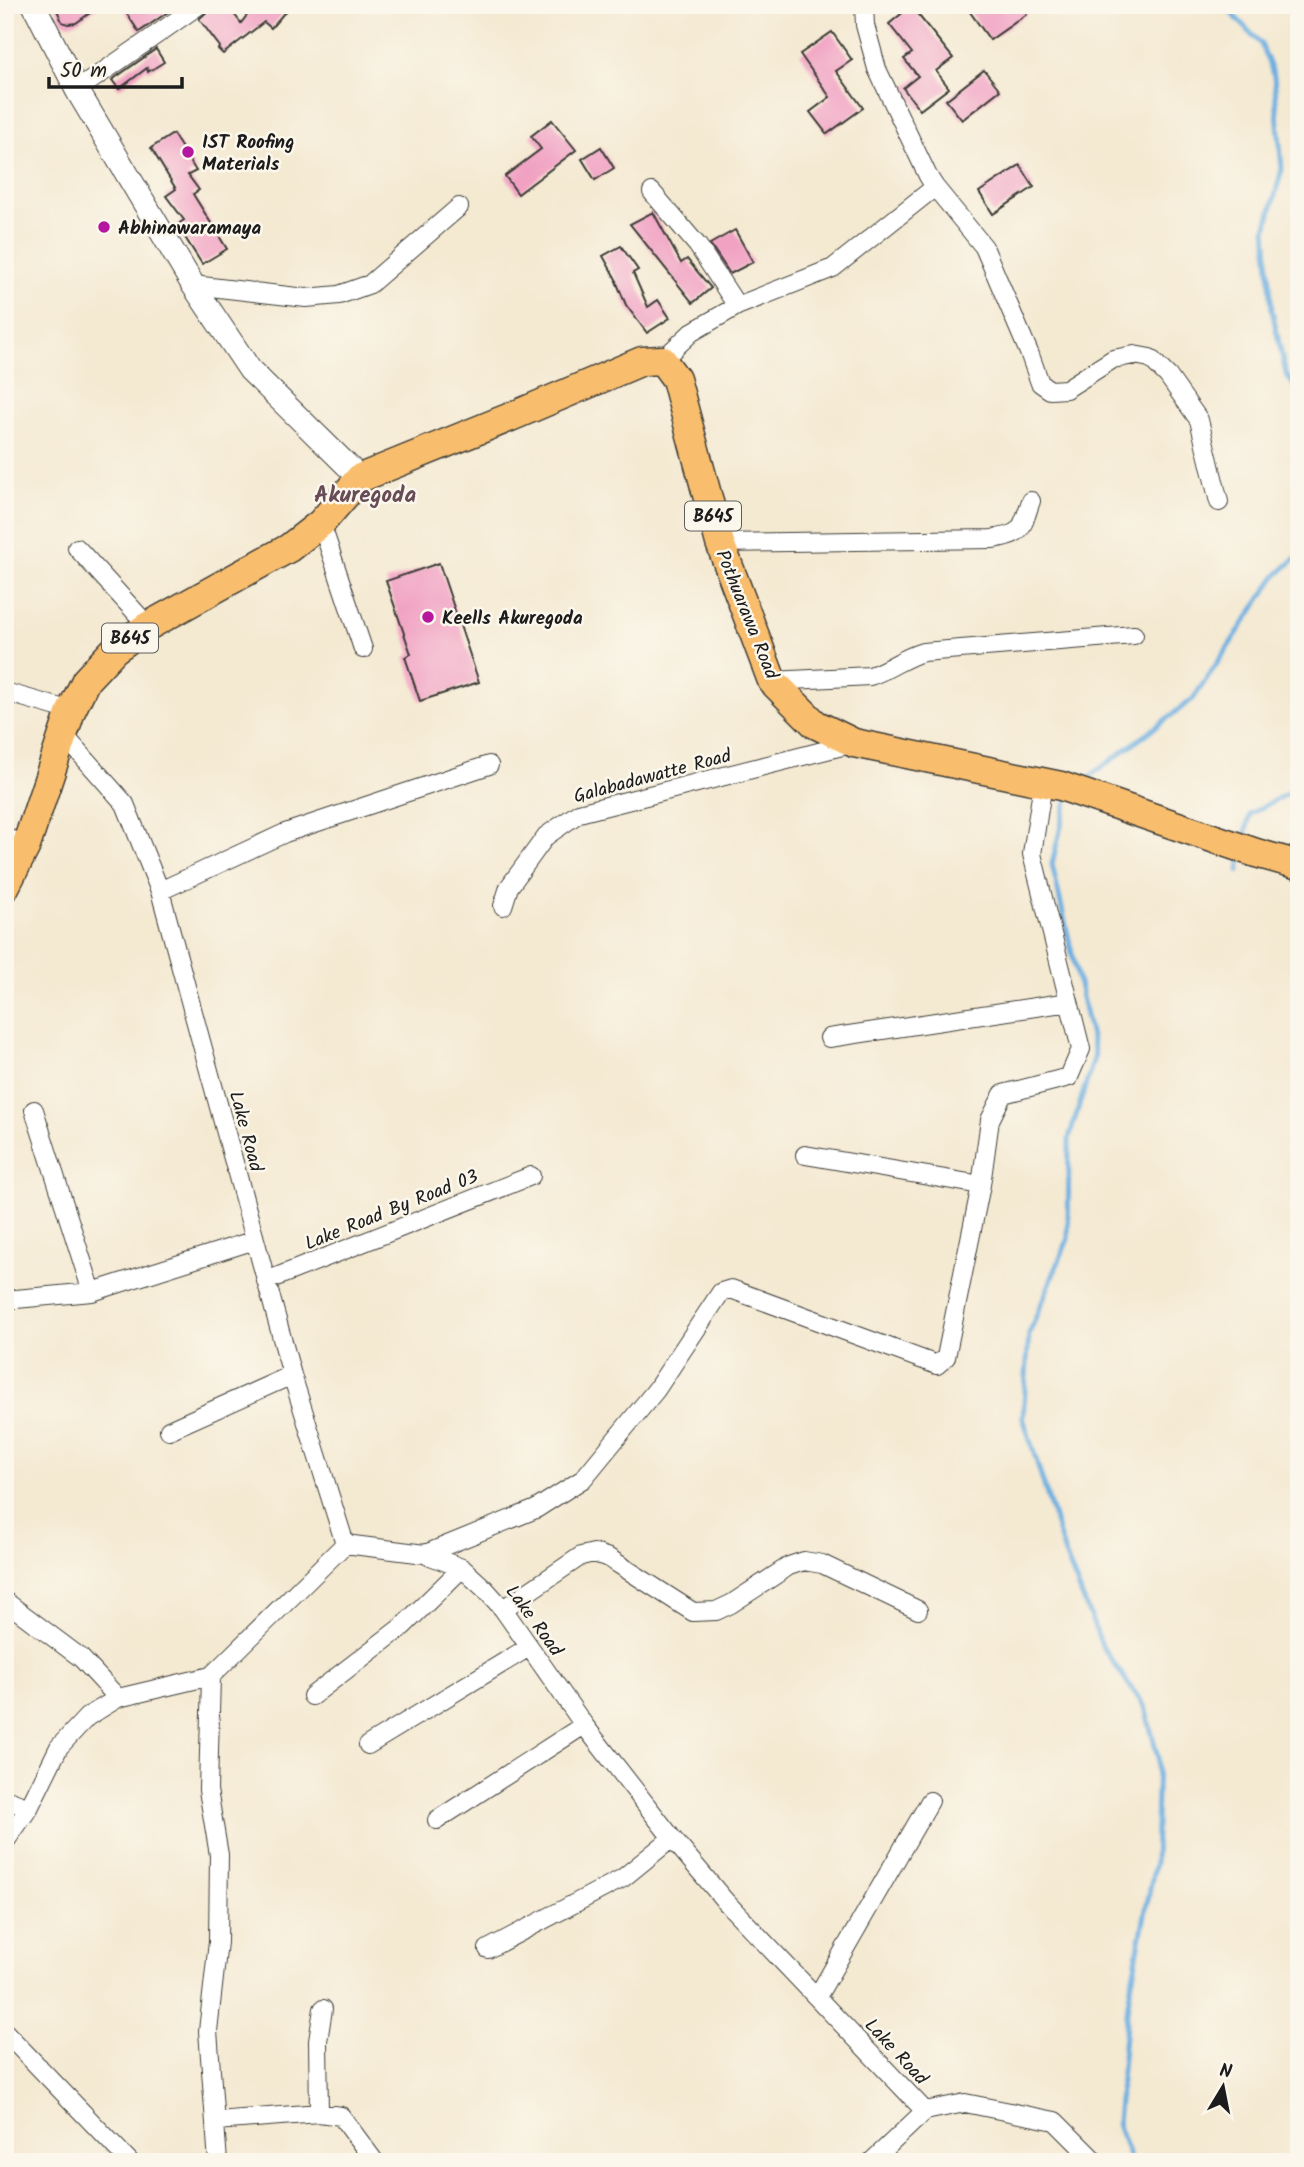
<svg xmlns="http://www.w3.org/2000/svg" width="1304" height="2167" font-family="Kalam,sans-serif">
<rect width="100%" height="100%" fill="#fbf7ec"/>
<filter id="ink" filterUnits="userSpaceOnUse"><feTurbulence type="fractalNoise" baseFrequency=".0143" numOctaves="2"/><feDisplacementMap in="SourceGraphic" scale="14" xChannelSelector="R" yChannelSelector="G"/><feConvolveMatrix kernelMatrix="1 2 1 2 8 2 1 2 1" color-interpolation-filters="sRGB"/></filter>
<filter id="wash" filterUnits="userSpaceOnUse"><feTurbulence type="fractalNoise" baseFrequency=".00686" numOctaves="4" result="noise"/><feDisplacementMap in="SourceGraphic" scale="28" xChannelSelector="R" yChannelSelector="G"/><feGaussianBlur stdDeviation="1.57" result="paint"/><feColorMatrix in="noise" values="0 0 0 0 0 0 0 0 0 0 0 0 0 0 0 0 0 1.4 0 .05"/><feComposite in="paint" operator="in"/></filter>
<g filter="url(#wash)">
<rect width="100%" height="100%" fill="#f4e9d1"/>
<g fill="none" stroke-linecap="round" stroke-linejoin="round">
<path stroke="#6baee0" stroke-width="5" d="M1224 5 1261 44 1274 76 1282 169 1266 229 1272 311 1286 374 1299 393
M1081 783 1193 699 1275 577 1299 555
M1068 797 1052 864 1095 1055 1069 1138 1068 1239 1029 1334 1023 1417 1065 1554 1103 1648 1145 1707 1158 1758 1155 1863 1128 2002 1117 2123 1131 2162
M1244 841 1250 814 1290 792 1299 790
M1239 871 1241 857"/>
</g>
<g id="blocks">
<path fill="#f1a2c3" d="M55 5H101L76 23 68 24 62 22Z
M121 5H178L139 32Z
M210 5H227L241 23 255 5H291L271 28 264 22 223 54 218 49 220 47 199 19 209 10Z
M965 5H1021L1027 14 990 40Z
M911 6 953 58 936 71 949 88 920 110 903 88 918 76 904 59 912 53 889 24Z
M832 32 852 60 836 71 863 108 827 134 810 112 830 97 800 54Z
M156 49 164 62 148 72 147 68 119 89 112 80Z
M984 70 1000 90 962 120 946 100Z
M552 120 576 150 518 194 505 176 541 149 531 136Z
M173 134 196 171 188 175 199 190 193 194 227 249 202 264 177 225 184 220 166 196 176 189 151 148Z
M601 147 614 168 595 180 582 159Z
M1020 165 1034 187 993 214 979 192Z
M653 212 681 263 687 259 711 288 693 303 630 224Z
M735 230 753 262 730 274 710 244Z
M621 246 638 270 633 273 648 307 658 300 670 318 647 333 626 305 616 281H617L603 256Z
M439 563 479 682 420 701 405 657 411 654 386 581Z"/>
</g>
</g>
<g filter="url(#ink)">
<use href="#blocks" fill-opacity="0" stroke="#3c3b37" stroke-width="2"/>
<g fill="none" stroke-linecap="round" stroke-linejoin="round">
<g stroke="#3c3b37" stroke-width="20">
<path id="minor" d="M864 5 865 25 877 69 928 176 935 187 984 247 1030 355 1040 383 1050 390 1066 389 1113 359 1134 355 1150 358 1168 376 1199 420 1219 502
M77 90 199 5
M652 192 698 246 737 306
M193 285 306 298 339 295 370 284 459 207
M662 360 692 332 737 306 833 268 935 187
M321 523 363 649
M720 543 992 539C1024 534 1021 529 1031 501
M77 548 148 626
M772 681 870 676C889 670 904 657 923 652L1134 635
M5 692 71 711
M63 734 125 804 160 891 292 1375 345 1544 425 1554 462 1568 485 1589 503 1609 584 1725 672 1838 725 1901 925 2111 965 2103 1055 2121 1096 2162
M5 837 26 846
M160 891 285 833 489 765
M503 906 509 887 546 836 579 813 854 743
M829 1038 1069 1002
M34 1110 92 1292
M805 1155 981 1185
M266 1281 531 1176
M5 1300 92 1292 255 1240
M169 1430 292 1375
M425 1554 536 1509 583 1479 656 1390 721 1292 731 1289 937 1365 946 1357 981 1185 990 1120 1003 1094 1069 1077 1081 1049 1032 854 1043 783
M5 1601 81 1658 118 1698
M503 1609 581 1556 594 1553 609 1558 693 1612 716 1611 731 1604 789 1566 804 1561 822 1564 918 1610
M211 1676 208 1790 219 1855 218 1942 208 2031 218 2162
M312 1696 403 1626 462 1568
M368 1745 529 1647
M5 1799 29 1808
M437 1820 584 1725
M5 1842 29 1808 59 1747 87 1717 118 1698 211 1676 345 1544
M488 1949 623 1878 672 1838
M817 1997 930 1801
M5 2032 130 2162
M319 2113 318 2041 323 2009
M216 2121 319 2113 341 2116 375 2162
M871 2162 925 2111"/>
</g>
<g stroke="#3c3b37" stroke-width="25">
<path id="tertiary" d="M34 5 77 90 193 285 250 370 360 478"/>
</g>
<g stroke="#3c3b37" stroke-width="31">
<path id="primary" d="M5 887 26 846 71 711 86 680 115 649 148 626 289 548 321 523 360 478 513 416 642 361 662 360 676 379 720 543 772 681 815 724 854 743 1061 786 1256 853 1299 865"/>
</g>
<use href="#minor" stroke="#fff" stroke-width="18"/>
<use href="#tertiary" stroke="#fff" stroke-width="23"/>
<use href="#primary" stroke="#f9be6d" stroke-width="28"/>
</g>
</g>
<g fill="#b5179e" stroke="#fbf7ec" stroke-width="2.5">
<circle cx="188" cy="152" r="7"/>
<circle cx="104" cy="227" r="7"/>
<circle cx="428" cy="617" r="7"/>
</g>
<g text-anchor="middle" stroke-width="5" stroke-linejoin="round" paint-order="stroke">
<g fill="#fbf7ec" stroke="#5f5e5a" stroke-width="2">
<rect x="685" y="501.5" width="56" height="29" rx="5"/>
<rect x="102" y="623.5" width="56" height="29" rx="5"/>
</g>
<g font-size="18" font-weight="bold" fill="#1c1c1c">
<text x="713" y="522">B645</text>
<text x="130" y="644">B645</text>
</g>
<g font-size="19" font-weight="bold" fill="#1c1c1c" stroke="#fbf7ec" text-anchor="start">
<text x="202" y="148">IST Roofing<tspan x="202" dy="22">Materials</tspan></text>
<text x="118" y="234">Abhinawaramaya</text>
<text x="442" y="624">Keells Akuregoda</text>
</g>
<g font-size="19" fill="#1c1c1c" stroke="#fbf7ec">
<text transform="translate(748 614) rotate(68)" y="7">Pothuarawa Road</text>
<text transform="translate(652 775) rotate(-15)" y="7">Galabadawatte Road</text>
<text transform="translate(247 1131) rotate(75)" y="7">Lake Road</text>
<text transform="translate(391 1209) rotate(-22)" y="7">Lake Road By Road 03</text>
<text transform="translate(535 1620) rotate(54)" y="7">Lake Road</text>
<text transform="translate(897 2051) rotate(47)" y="7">Lake Road</text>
</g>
<g font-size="23" font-weight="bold" fill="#674b56" stroke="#fbf7ec">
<text x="365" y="502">Akuregoda</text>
</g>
</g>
<rect width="1304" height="2167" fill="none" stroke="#fbf7ec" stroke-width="28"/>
<g transform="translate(1223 2087) rotate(10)" stroke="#fbf7ec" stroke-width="5" paint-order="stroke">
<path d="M0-5L12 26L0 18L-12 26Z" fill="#1c1c1c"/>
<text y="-10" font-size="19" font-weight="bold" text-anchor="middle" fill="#1c1c1c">N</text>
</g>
<path d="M49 77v10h133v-10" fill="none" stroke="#1c1c1c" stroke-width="3.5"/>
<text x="60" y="77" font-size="21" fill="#1c1c1c" stroke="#fbf7ec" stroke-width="5" paint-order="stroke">50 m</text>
</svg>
